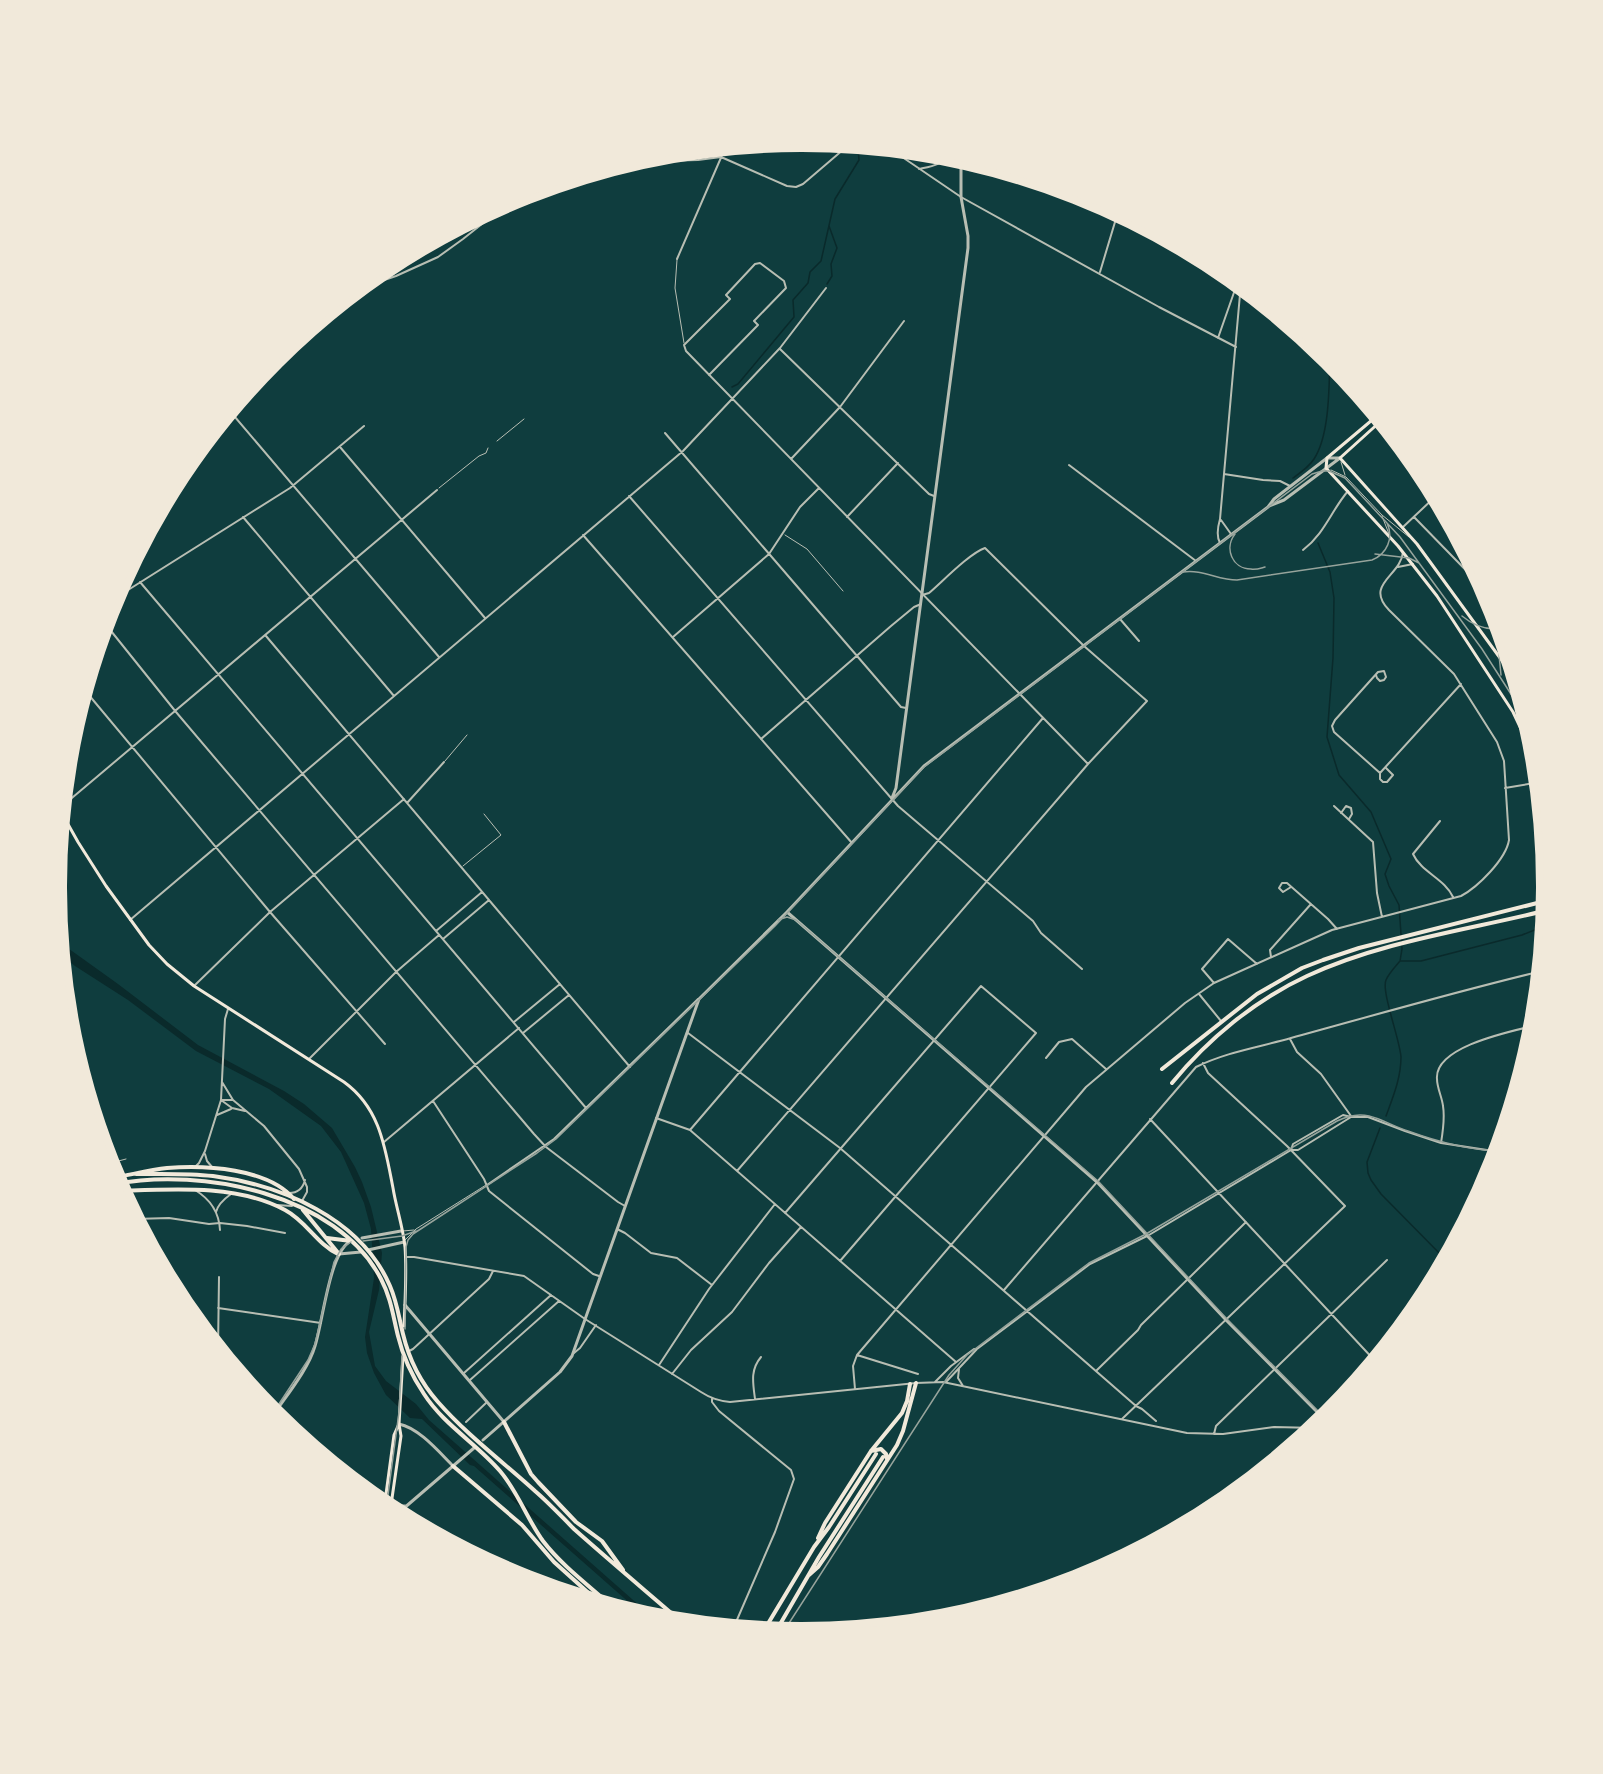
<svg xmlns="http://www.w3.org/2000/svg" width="1603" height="1774" font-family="Montserrat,sans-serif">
<rect width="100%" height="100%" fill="#0f3d3e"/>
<path fill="#0a2a2b" d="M58 941 118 984 198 1045 284 1091 304 1104 332 1128 355 1167 362 1182 371 1207 382 1253 379 1290 369 1332 375 1366 386 1381 416 1404 429 1420 658 1622 649 1620 474 1466 470 1465 422 1419 410 1418 386 1395 374 1373 367 1353 365 1337 374 1278 371 1229 364 1203 341 1152 321 1126 269 1089 196 1051 128 1000 75 966 59 953Z"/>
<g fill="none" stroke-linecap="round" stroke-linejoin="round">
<path stroke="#0a2a2b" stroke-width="1.5" d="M827 284 832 276 831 264 837 248 829 226
M732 387 738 384 794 317 793 300 808 283 810 272 821 261 835 199 859 160 858 148
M1293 478C1300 473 1309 467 1314 459 1330 435 1329 385 1330 356
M1318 543 1330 572 1334 598 1333 658 1327 737 1339 775 1371 812 1391 859 1385 874 1389 886 1399 905 1402 949 1400 961
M1386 1116C1393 1097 1401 1078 1401 1057 1400 1040 1381 991 1386 980 1389 973 1395 967 1400 961H1421L1522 935 1547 925
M1380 1128 1367 1162 1368 1173 1371 1180 1381 1194 1447 1261"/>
<path stroke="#b8beb3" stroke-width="1" d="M677 260 675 288 684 343
M497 441 524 419
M1341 462 1345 475
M1331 470 1346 477 1382 515 1409 537
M439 488 479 456 486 453 488 448
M1382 516 1389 534
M785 535 807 549 843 591
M445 761 467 735
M463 866 501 835 484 814
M107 1164 126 1159
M403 1231 414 1230
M405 1240 416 1229 486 1185"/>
<path stroke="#b8beb3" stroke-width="2" d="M886 146 961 197 1159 307 1236 347
M622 162 698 160 721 157 787 186 796 187 803 184 851 143
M919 169C933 166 942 165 950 153
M1077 192 1136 221
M472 218 477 228
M677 259 723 153V150L719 146
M1100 272 1118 212
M371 276 374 284
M352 291 396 276 438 257 463 239 487 220 509 209 548 185
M1218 338 1238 281
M780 349 929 494 934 496
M709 375 758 325 754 321 786 288 784 281 760 263 755 264 726 295 730 299 684 345 686 351 1088 764
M229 410 439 657
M665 433 901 707 906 708
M340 447 485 618
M791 459 840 407 904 321
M1069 465 1196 561
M1224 474 1263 480 1280 481 1290 486
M629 496 898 806 1033 921 1041 933 1082 969
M243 517 394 696
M847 517 898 463
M1414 517 1491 596
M1221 520 1231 534
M1403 527 1437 495
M583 535 852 843
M1220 543C1216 536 1218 526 1220 519L1241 283
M1303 550C1325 533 1331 511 1348 491
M1398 567 1413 564
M140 582 586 1108
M1488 593 1480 601 1490 611 1496 609
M109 602 290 488 364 426
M1120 619 1139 641
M103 621 176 712 534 1134 546 1147 618 1202 625 1206
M266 636 630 1067
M673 637 769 554 800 507 819 488
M1376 675 1377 678 1380 681 1384 680 1386 677 1384 671 1378 672 1335 720 1332 726 1334 732 1380 773V779L1383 782H1387L1393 775 1386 768
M83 688 270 912 385 1044
M761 739 891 626 914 607 921 604
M1380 773 1461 684
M1534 782 1539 772
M1505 788 1540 782
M407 803 444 762
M1334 806 1373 842 1377 893 1382 917
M60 808 437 490
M1341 813 1346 806 1351 808 1352 814 1349 819
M1440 821 1413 854C1421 872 1445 879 1453 897
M1291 887 1283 892 1279 888 1282 883H1287L1328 919 1337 929
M130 920 683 451 780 348 826 288
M436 931 482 892
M443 939 489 900
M1271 957 1270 950 1311 904
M1214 983 1202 969 1228 939 1257 964
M194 986 270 912 404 799
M1199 994 1221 1021
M514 1022 560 984
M523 1033 569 995
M688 1033 840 1148 1136 1406 1142 1409 1156 1421
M1290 1039 1297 1052 1321 1074 1351 1116
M1046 1058 1059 1042 1072 1039 1106 1069
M309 1059 396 972 439 935
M222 1082 233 1100 264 1126 299 1169 307 1187V1192L302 1201
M221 1100 232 1108 245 1111
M221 1100H233
M433 1101 484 1179 489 1191 593 1274 599 1276
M217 1115 231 1109
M656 1118 690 1130 956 1362
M1150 1119 1376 1362
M690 1130 1043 718
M384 1142 519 1028
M1441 1143C1443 1131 1445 1118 1443 1106 1442 1097 1437 1088 1437 1079 1434 1046 1513 1031 1537 1025
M1291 1150 1293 1144 1343 1115 1351 1117H1368L1405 1131 1441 1143 1500 1152
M205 1154 207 1161 212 1167
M195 1167 199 1163 205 1151 221 1100 225 1019 228 1009
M737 1171 1088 764 1147 701 1084 646 985 548C970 553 943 581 929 593L922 595
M487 1185 554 1139 698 999
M195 1190C210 1199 219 1212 220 1230
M289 1193C298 1193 303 1188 305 1180
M277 1205 292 1206
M216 1212C218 1204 224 1199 231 1194
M785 1213 981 986 1036 1033 840 1261
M134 1219 169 1218 209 1224 220 1223 247 1226 285 1233
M617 1229 625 1233 651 1253 677 1258 712 1285
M405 1257H414L524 1276 585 1319 701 1392C710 1398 719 1401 730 1402L916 1383 943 1382 1187 1433 1223 1434 1274 1427 1317 1428
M1004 1290 1196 1067C1226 1052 1260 1047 1291 1038 1375 1015 1458 991 1542 971
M218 1308 321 1323
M218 1350 219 1277
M409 1351 413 1349 489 1279 493 1271
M574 1353 580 1348 596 1325
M857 1355 918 1374
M659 1365 709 1289 775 1204
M959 1369 958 1378 963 1386
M1097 1370 1138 1330 1141 1325 1246 1222
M464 1373 551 1295
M672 1374 691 1350 732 1312 769 1263 801 1227
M470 1380 559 1301
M935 1382 951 1366 974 1349H977
M946 1382 977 1349 1090 1264 1149 1235 1291 1150H1298L1351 1117
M855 1389 853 1366 857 1355 1086 1087 1185 1003 1214 983 1332 930 1461 896C1478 887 1506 859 1509 840L1504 761 1497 742 1454 674 1389 610C1364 584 1401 576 1403 552
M712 1398V1402L719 1411 791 1470 794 1479 775 1532 733 1629
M755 1399C753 1383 750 1370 761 1357
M1122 1419 1345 1206 1287 1146 1208 1073 1203 1063
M466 1422 487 1402
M1304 1427 1390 1345
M1214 1434 1216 1426 1387 1260"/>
<path stroke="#b8beb3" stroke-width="3" d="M1269 506 1284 500 1340 458
M892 798 896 788 968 248V236L961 197V157
M787 912 1097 1182 1226 1320 1326 1421
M362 1238 401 1231
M368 1250 404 1242
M339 1254 361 1252
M405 1305 504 1422
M272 1417C286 1396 308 1370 315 1346 323 1321 329 1256 349 1242
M399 1424C419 1428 439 1452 453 1466
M483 1440 560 1372 572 1356 699 999 787 912 924 766 1268 507 1274 499 1327 458H1340
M386 1510 391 1506H406
M396 1515 474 1448"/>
<path stroke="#f1e9da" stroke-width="3" d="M1378 415 1327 458 1326 468 1398 546 1437 596 1513 712 1539 767
M1382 420 1340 458 1417 544 1519 684
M60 810 78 842 106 886 149 945 167 964 194 986 344 1082C380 1108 385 1147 393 1188 396 1207 403 1227 405 1247 407 1273 405 1300 404 1326
M384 1509 394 1435 398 1426
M390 1512 401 1436 399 1424 403 1356"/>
<path stroke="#f1e9da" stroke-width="4" d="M1162 1069 1257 994 1302 968 1323 960 1359 948 1549 900
M1172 1083C1208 1039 1255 1000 1307 976 1382 941 1468 930 1548 910
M136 1174C161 1174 187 1173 213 1176 281 1185 361 1218 390 1286 397 1302 399 1318 403 1334 409 1359 421 1383 438 1402 467 1435 503 1462 535 1491 549 1503 561 1516 574 1529 610 1561 647 1592 684 1624
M112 1178C130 1175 149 1170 167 1168 205 1165 268 1168 294 1199
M115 1184C202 1167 337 1194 381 1279 391 1298 393 1316 398 1336 403 1357 412 1376 424 1394 444 1425 477 1444 500 1471 518 1492 527 1519 543 1541 563 1567 591 1587 616 1610
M119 1191C173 1189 237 1184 285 1210 306 1221 317 1244 338 1254
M303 1210 339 1254
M327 1238 351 1241
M504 1422 531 1474 538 1482 576 1522 602 1541 623 1570
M871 1451 881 1449 886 1454 887 1459
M453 1466 522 1525 554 1562 603 1606
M818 1538 825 1523 871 1451 902 1413 907 1401 910 1384
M809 1575 818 1567 827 1554 897 1445 903 1431 916 1383
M763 1632 814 1547 829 1527 876 1454
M775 1633 819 1557 883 1457"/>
<path stroke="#97a49c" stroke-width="1.5" d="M1235 534C1224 548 1232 569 1251 569 1256 570 1261 568 1265 567
M1375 554 1409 558 1419 563
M1183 572C1202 569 1218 580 1237 580L1372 560C1387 554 1394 538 1387 523
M1462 616C1474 626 1486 631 1502 628
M1501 675 1499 655 1505 637
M778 920 787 917 796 920 1098 1181 1227 1319 1327 1420
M363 1241 402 1236 416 1231
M405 1329 406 1247 408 1240 413 1234 537 1153 556 1139 775 926 924 767 1312 474 1322 471H1329L1345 478 1400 537 1482 649 1518 705 1534 734
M271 1416 308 1360 315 1344 334 1262 341 1249 351 1242
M386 1510 399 1412 402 1356
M782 1634 949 1375 967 1355 1089 1263 1146 1234 1337 1121C1347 1116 1357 1113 1369 1116 1382 1119 1395 1127 1408 1131 1438 1142 1469 1150 1500 1151"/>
</g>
<path d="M0 0H1603V1774H0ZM801 148H802A738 738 0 0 1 1540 886V888A738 738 0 0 1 802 1626H801A738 738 0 0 1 63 888V886A738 738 0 0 1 801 148Z" fill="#f1e9da" fill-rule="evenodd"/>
<path fill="none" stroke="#f1e9da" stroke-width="8" d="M801 148H802A738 738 0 0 1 1540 886V888A738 738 0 0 1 802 1626H801A738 738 0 0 1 63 888V886A738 738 0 0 1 801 148Z"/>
</svg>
